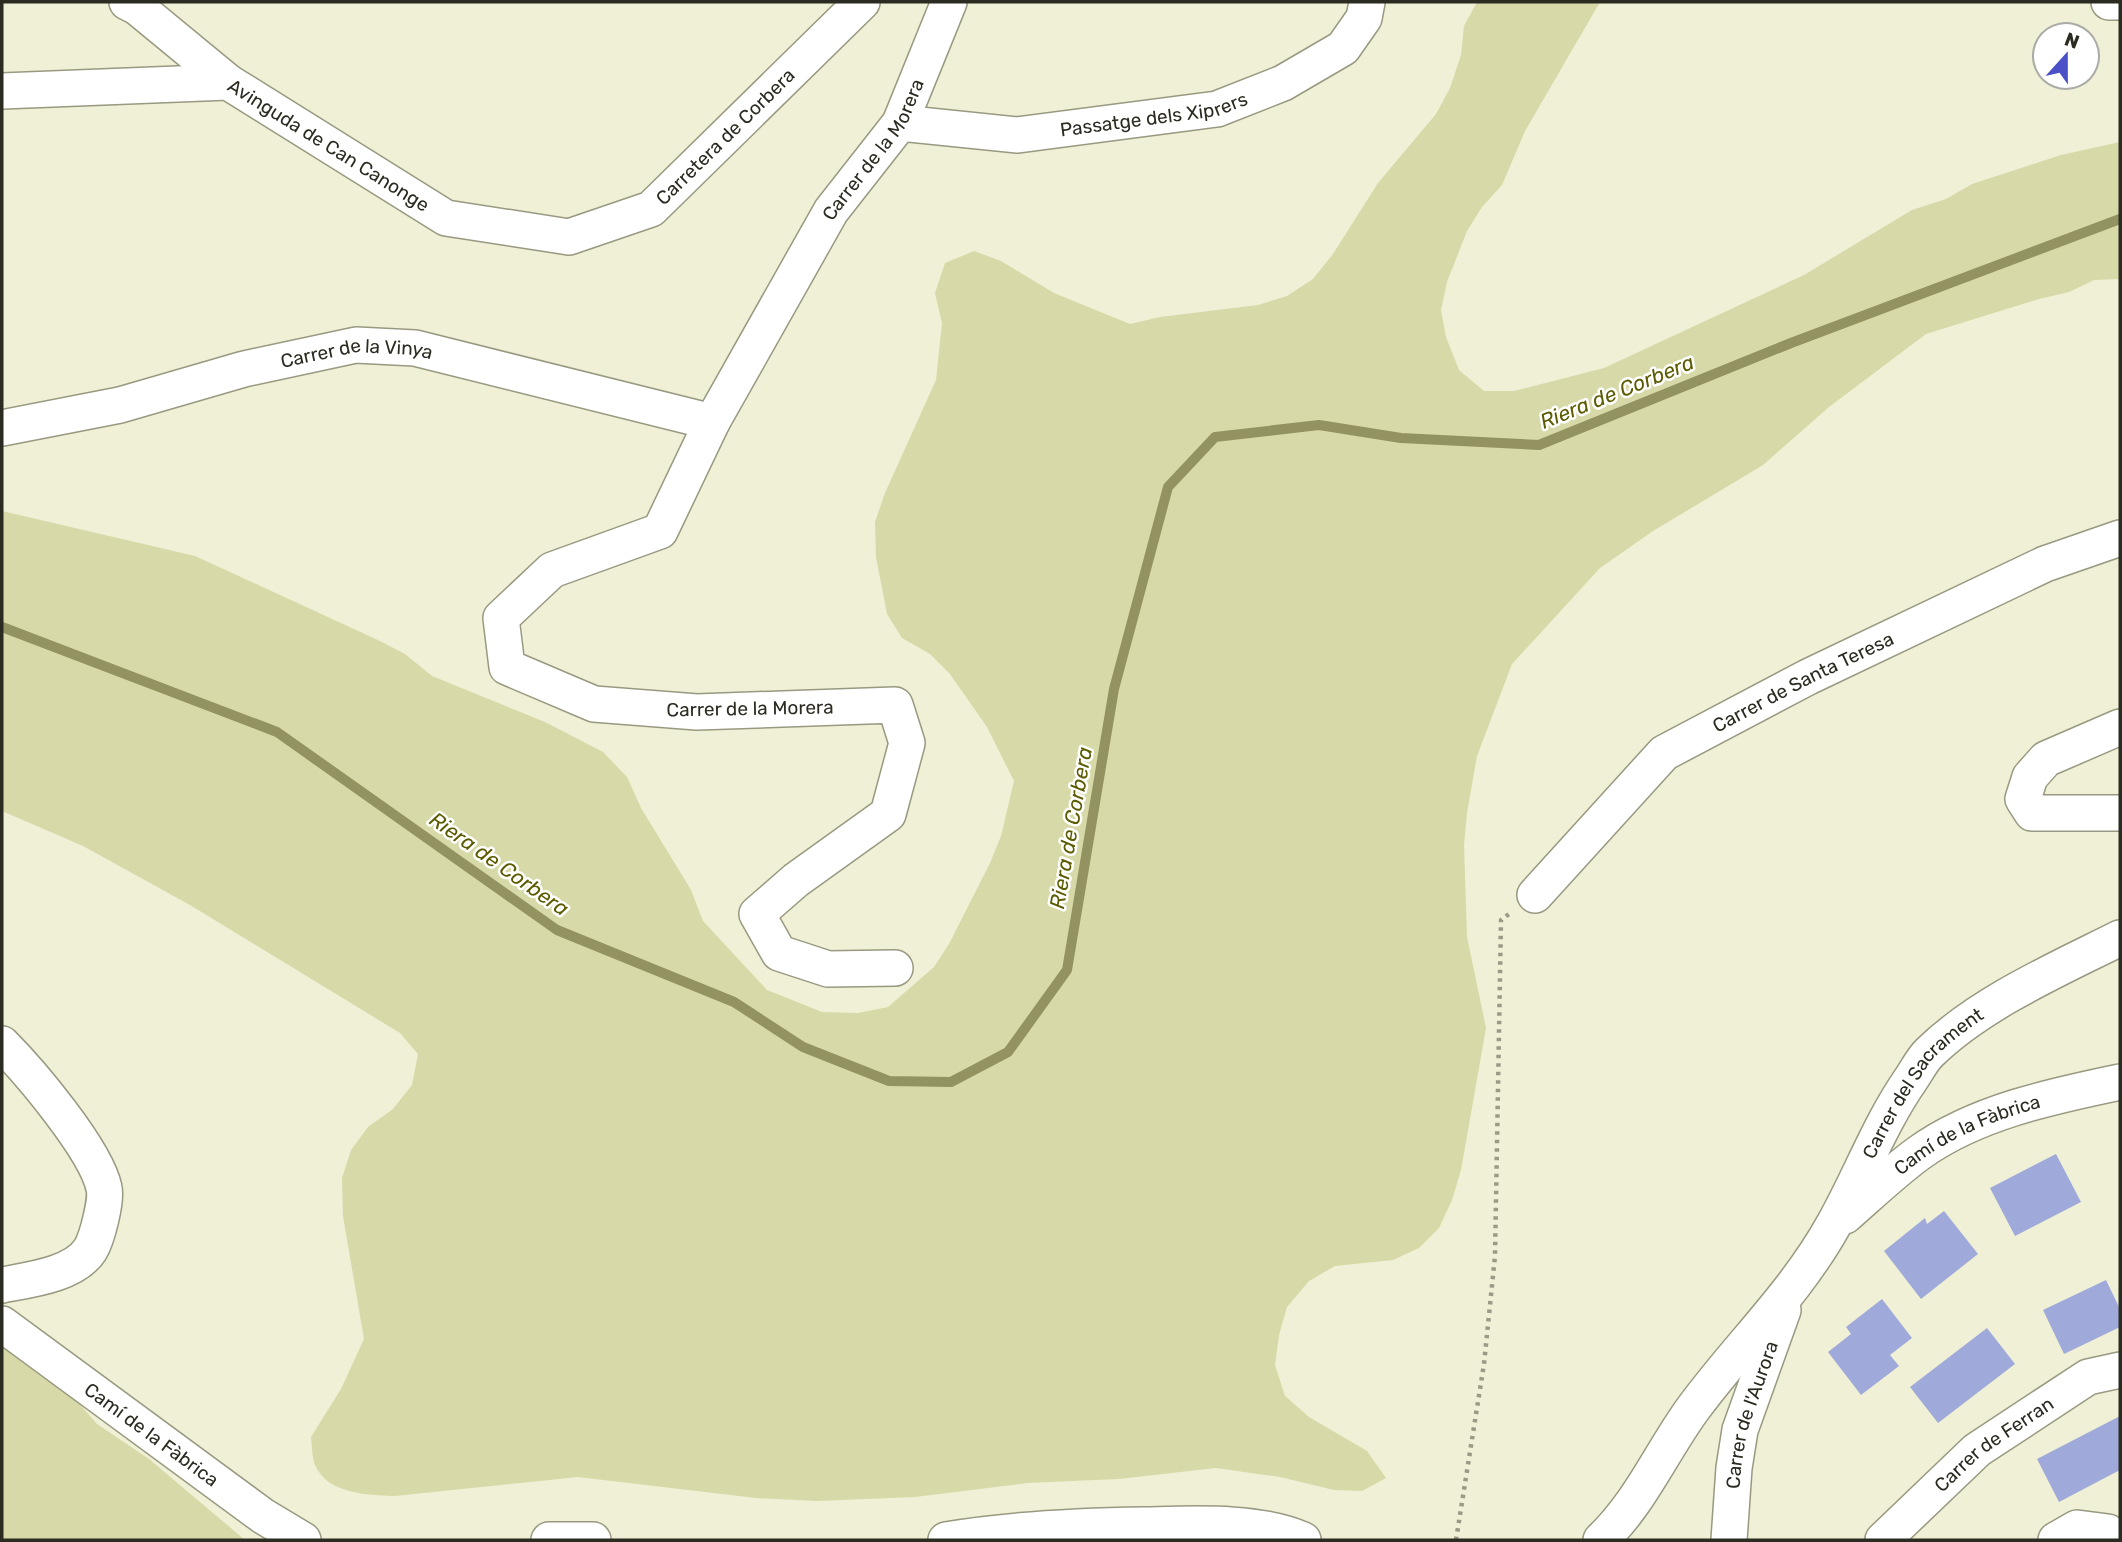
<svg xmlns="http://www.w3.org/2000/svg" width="2122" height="1542" font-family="Rubik,sans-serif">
<rect width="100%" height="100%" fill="#eff0d5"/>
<path fill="#d8d9a8" d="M1477 2H1600L1525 131 1502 185 1482 207 1467 231 1447 282 1441 310 1446 337 1459 370 1484 391H1514L1604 368 1804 275 1912 210 1946 199 1972 184 2061 155 2120 142V279L2094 280 2069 292 2039 299 1926 334 1829 407 1763 465 1653 531 1600 568 1512 664 1477 756 1467 813 1464 845 1467 937 1486 1028 1461 1170 1452 1200 1439 1228 1419 1248 1393 1260 1335 1266 1309 1281 1287 1307 1279 1335 1275 1365 1285 1396 1309 1417 1367 1451 1386 1478 1362 1491 1334 1490 1280 1477 1216 1468 1118 1479 1027 1483 915 1497 817 1501 756 1498 578 1477 395 1496C368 1495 327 1494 315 1465 312 1457 312 1445 311 1437L341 1389 364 1339 343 1216 342 1178 351 1150 368 1127 393 1109 412 1085 418 1054 400 1033 190 905 83 846 2 811V511L195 556 380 641 405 654 432 676 545 722 603 752 627 777 641 808 691 890 703 921 767 990 822 1012 858 1013 888 1007 934 967 949 944 990 863 1001 836 1014 781 987 727 950 674 930 654 902 638 887 614 876 557 875 522 885 493 936 380 942 323 935 293 945 263 974 251 1001 261 1054 293 1130 324 1160 317 1258 305 1287 296 1313 279 1333 254 1378 183 1436 114 1450 88 1461 55 1464 26Z
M2 1336 60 1382 97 1424 149 1459 245 1540H2Z"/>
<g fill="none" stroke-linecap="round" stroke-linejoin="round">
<path stroke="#929361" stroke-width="10" d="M2 627 277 732 557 930 734 1002 803 1047 889 1081 951 1082 1008 1052 1067 970 1114 689 1168 487 1215 437 1319 425 1401 438 1539 445 1791 343 2120 219"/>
</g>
<path fill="#a0aada" d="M2056 1154 2081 1202 2015 1236 1990 1188Z
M1944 1211 1978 1254 1921 1299 1884 1251 1925 1218 1927 1224Z
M2106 1280 2120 1309V1327L2064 1354 2043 1310Z
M1882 1299 1912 1338 1890 1355 1899 1366 1861 1395 1828 1352 1851 1334 1846 1327Z
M1987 1328 2015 1364 1938 1423 1910 1387Z
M2120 1416V1470L2059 1502 2037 1459Z"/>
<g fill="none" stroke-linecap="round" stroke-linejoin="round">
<g stroke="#989980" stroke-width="38">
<g id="minor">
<path d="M127 2 137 7 228 82"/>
<path d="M2109 2H2120"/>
<path id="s1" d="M2 91 228 82 446 218 569 237 651 209 862 2"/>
<path id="s2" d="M900 123 1018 135 1217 109 1283 83 1343 48 1364 18 1367 2"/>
<path id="s3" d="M2 428 120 405 244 369 356 345 415 348 712 422"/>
<path d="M2120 727 2046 759 2030 777 2023 799 2032 813H2120"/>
<path id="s4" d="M1535 895 1664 753 1808 677 2045 564 2120 538"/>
<path id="s5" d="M895 968 828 969 779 953 757 914 796 880 888 814 907 743 895 705 697 712 594 704 507 667 501 618 552 570 660 531 712 422 831 211 900 123 949 2"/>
<path d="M2 1044C30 1072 96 1150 104 1188 107 1200 97 1239 90 1250 74 1275 28 1280 2 1285"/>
<path id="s6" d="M1845 1216C1869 1195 1893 1172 1919 1153 1976 1112 2053 1096 2120 1082"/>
<path id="s7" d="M2 1324 263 1516 303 1540"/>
<path d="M549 1540H593"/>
<path d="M946 1540C1011 1529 1077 1526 1144 1525 1192 1524 1259 1520 1303 1540"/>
<path id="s8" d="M1601 1540C1640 1503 1661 1453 1692 1410 1738 1347 1796 1293 1834 1224 1861 1176 1879 1125 1911 1079 1917 1070 1922 1060 1929 1053 1980 1003 2058 969 2120 938"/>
<path id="s9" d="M1729 1540 1734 1468 1740 1430 1783 1310"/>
<path id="s10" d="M1883 1540 1977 1450 2088 1377 2120 1370"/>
<path d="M2056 1540 2077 1528 2108 1532 2113 1540"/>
</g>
</g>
<path stroke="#9a9a87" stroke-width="4.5" stroke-dasharray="3.5 5" stroke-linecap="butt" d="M1456 1540 1484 1364 1495 1256 1501 920 1509 914"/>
<use href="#minor" stroke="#fff" stroke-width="35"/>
</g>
<g text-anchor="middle" stroke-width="5" stroke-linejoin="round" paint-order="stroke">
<g font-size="19" fill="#2b2b21" stroke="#fff">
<text dy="7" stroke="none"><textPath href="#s2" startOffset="256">Passatge dels Xiprers</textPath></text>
<text dy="7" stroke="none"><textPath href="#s1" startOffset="798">Carretera de Corbera</textPath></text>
<text dy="7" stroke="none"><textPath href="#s1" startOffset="345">Avinguda de Can Canonge</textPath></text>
<text dy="7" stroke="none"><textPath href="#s5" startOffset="1510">Carrer de la Morera</textPath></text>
<text dy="7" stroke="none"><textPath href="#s3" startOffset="364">Carrer de la Vinya</textPath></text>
<text dy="7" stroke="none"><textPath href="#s4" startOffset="348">Carrer de Santa Teresa</textPath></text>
<text transform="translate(750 708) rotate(-1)" y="7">Carrer de la Morera</text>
<text dy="7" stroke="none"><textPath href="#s8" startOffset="562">Carrer del Sacrament</textPath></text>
<text dy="7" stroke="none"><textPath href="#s6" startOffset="149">Camí de la Fàbrica</textPath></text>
<text dy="7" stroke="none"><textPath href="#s9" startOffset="128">Carrer de l'Aurora</textPath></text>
<text dy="7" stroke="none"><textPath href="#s7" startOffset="186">Camí de la Fàbrica</textPath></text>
<text dy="7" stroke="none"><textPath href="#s10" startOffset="147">Carrer de Ferran</textPath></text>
</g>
<g font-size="21" font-style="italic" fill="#5c5b00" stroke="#fff">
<text transform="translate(1617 392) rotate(-22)" y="7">Riera de Corbera</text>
<text transform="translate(1071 828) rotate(-80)" y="7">Riera de Corbera</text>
<text transform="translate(499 864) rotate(35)" y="7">Riera de Corbera</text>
</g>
</g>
<rect width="2122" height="1542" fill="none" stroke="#2b2b21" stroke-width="7"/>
<g transform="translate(2066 56) rotate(21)"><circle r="33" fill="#ffffff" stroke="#aaaaa6" stroke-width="2"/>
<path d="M0-5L12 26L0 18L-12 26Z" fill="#4a50c5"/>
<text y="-10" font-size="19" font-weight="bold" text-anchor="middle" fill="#2b2b21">N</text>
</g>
</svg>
